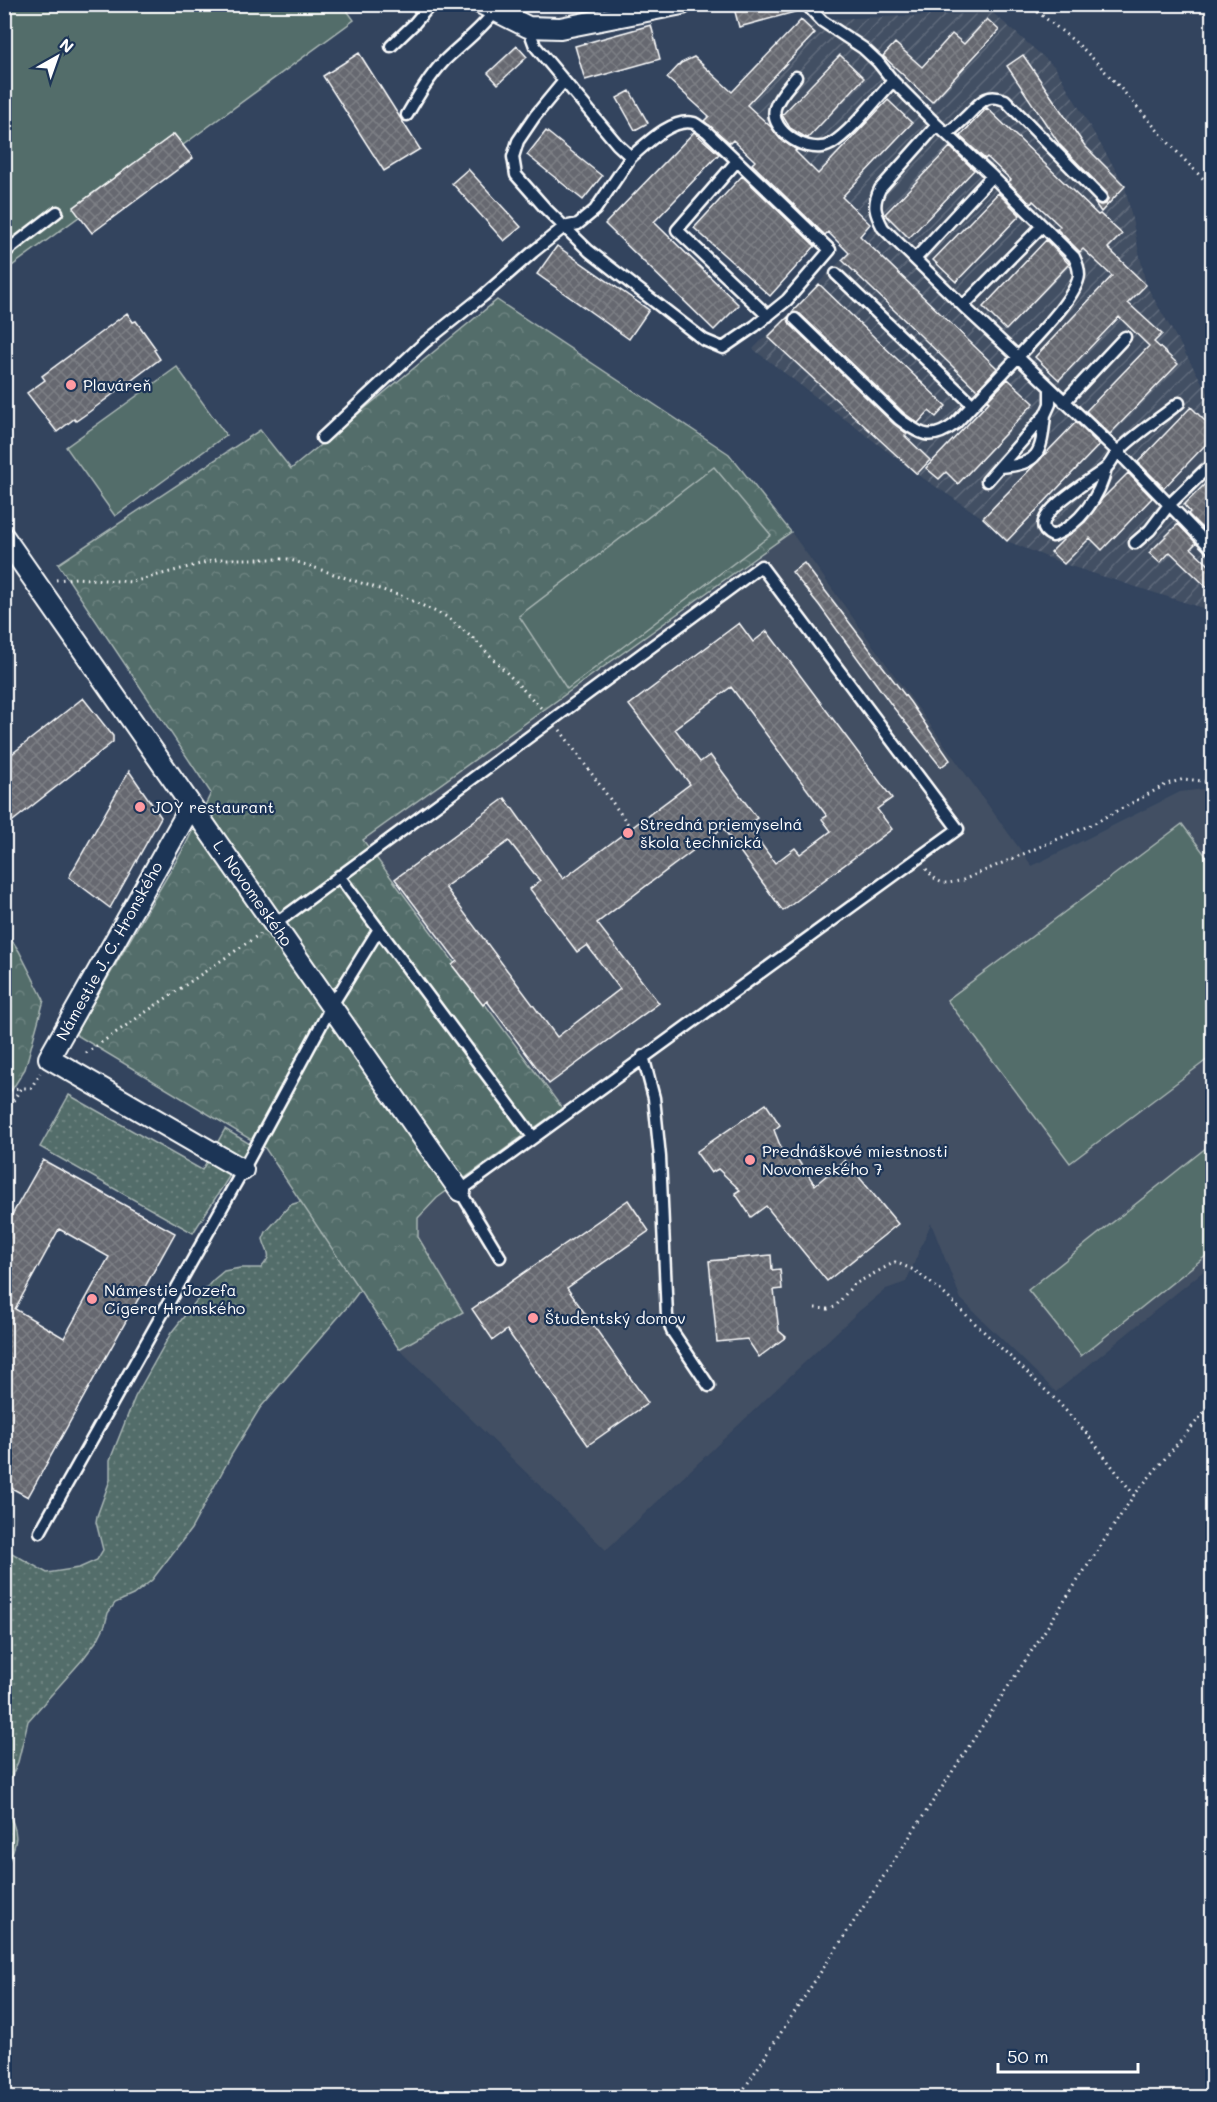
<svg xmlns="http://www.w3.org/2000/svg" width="1217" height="2102" font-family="Mali,sans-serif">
<defs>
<pattern id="industrial-furrows" width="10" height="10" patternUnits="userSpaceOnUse" patternTransform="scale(1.5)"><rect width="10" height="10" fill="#424f63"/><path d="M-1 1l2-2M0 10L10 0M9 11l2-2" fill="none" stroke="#5e697a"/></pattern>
<pattern id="grass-dots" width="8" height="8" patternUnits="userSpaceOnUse" patternTransform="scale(1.5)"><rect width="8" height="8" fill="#536d6a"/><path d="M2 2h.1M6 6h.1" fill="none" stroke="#6d8380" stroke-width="1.8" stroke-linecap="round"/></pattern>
<pattern id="park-crowns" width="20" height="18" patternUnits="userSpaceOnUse" patternTransform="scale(1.5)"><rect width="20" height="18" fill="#536d6a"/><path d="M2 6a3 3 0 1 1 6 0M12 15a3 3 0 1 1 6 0" fill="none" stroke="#6d8380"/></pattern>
<pattern id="building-cross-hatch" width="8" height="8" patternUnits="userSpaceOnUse" patternTransform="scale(1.5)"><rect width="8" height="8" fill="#666870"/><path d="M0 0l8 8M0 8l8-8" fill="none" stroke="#7d7f85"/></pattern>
</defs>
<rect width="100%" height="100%" fill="#33445e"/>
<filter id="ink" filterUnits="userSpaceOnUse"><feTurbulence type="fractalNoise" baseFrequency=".0167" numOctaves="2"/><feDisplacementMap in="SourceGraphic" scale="12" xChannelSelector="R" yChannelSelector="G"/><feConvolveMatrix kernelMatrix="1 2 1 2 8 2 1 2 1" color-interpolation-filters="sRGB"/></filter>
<g filter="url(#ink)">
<path fill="#424f63" d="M497 300 729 454 791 532 1032 866 1180 792 1212 788V1264L1056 1392 961 1299 931 1223 906 1282 886 1289 858 1312 606 1550 399 1349 463 1312 418 1237V1218L436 1199 473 1171 227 801 260 430 291 469Z"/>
<path fill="url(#industrial-furrows)" d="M993 13 1055 67 1125 186 1146 285 1212 400V611L1064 564 1007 541 983 518 917 474 753 349 875 226 841 196 733 92 801 20Z"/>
<path fill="url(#grass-dots)" stroke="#a9b6b4" stroke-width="1.5" d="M69 1095 202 1170 225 1129 250 1144 193 1233 40 1147Z
M320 1196 404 1232 348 1306 260 1408 232 1454 191 1529 152 1580 133 1595 115 1603 108 1613 105 1625 98 1639 83 1659 28 1721 18 1762 5 1790V1549L47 1573 79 1568 97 1560 103 1550 96 1522 97 1516 110 1480V1460L135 1397 171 1333 212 1281 224 1271 240 1268H261C274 1253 267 1255 263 1239L266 1232 290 1205Z
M5 1808C21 1833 18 1843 5 1868Z"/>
<path fill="url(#park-crowns)" stroke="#a9b6b4" stroke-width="1.5" d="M497 300 729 454 791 532 363 840 562 1108 437 1198 418 1218V1237L463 1312 399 1349 265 1148 75 1034 185 846 211 793 58 564 260 430 291 469Z
M5 930 19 951 44 1000 25 1069 5 1101Z"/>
<path fill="#536d6a" stroke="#a9b6b4" stroke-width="1.5" d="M5 5H343L354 20 183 145 174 134 74 207 80 216 5 271Z
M177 367 226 435 115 516 66 447Z
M714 467 771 535 567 689 519 616Z
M1182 824 1212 864V1056L1070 1163 947 1000Z
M1212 1143V1251L1081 1356 1028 1290Z"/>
<path fill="url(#building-cross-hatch)" stroke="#fff" stroke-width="1.5" fill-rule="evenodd" d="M745 4H799L802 10 739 27 734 8Z
M987 19 999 30 932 102 883 56 895 43 922 67 952 34 964 44Z
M801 20 815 33 747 105 771 127 780 139 797 150 795 151 818 174 888 100 912 123 842 197 870 224 860 236 997 368 977 390 842 260 849 253 828 232 825 235 752 164 755 161 733 140 730 143 704 121 709 116 667 78 681 63 694 57 732 92Z
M651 25 660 59 585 80 575 46Z
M517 46 527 57 498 84 488 73Z
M359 53 420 149 384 171 323 76Z
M840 55 864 78 808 138 805 137 790 128 782 115Z
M1023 55 1085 146 1125 186 1101 212 1094 202 1100 205 1106 204 1108 199 1107 193 1060 145 1007 66Z
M630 91 648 123 635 130 617 98Z
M987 108 1098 215 1100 214 1122 234 1108 248 1146 285 1128 303 1162 334 1154 342 1178 364 1110 434 1086 411 1149 346 1119 317 1059 380 1035 357 1112 276 1083 249 1080 252 1057 229 1060 226 1033 201 1031 204 1008 182 1011 180 987 157 985 159 960 136Z
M546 131 602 176 583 200 527 155Z
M694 132 719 154 654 222 739 305 714 330 605 224Z
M174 134 193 158 92 233 73 208Z
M950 147 974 170 909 238 885 214Z
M468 169 521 227 504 241 452 183Z
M742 176 815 246 770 296 694 228Z
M998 193 1020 215 956 282 933 260Z
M1046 240 1069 264 1006 330 983 307Z
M557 246 649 310 629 339 537 274Z
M819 284 946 406 936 417 929 411 918 423 904 413 800 314 792 312Z
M127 313 133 322 136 321 156 349 154 350 160 359 89 412 76 421 74 419 57 432 27 393 45 380 42 376Z
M788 317 790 324 894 424 907 434 905 436 930 460 917 474 768 337Z
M1008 379 1034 403 958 484 946 472 939 479 926 468 989 402 987 401Z
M1191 407 1212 428V438L1164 488 1138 462Z
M1076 422 1099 445 1007 541 983 518Z
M1128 473 1152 498 1102 550 1090 538 1064 564 1051 552 1065 538 1085 522 1102 499Z
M1212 477V527L1207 533 1188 514 1190 512 1184 505Z
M1178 524 1196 543 1191 548 1212 568V592L1170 552 1160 563 1149 553Z
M804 563 910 702 950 760 941 767 893 707 819 605 792 572Z
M739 623 753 642 767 631 892 798 877 809 892 829 783 911 723 828 597 923 659 1003 549 1084 487 1001 483 1005 452 965 457 961 395 879 505 798 563 879 690 784 629 705ZM731 687 827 816 822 819 831 831 800 854 795 848 775 863 747 825 757 818 710 755 700 762 675 729ZM509 841 540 881 530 889 577 952 587 945 620 989 557 1037 445 887Z
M83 698 113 736V742L4 828V760Z
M129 771 161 817 110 908 69 877Z
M766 1104 780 1125 774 1130 785 1158 793 1153 815 1185 845 1160 898 1224 827 1281 766 1206 751 1217 735 1193 740 1190 718 1169 711 1173 696 1152Z
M43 1160 175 1233 28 1497 4 1484V1229ZM59 1229 109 1257 64 1338 15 1309Z
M628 1200 649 1231 567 1288 648 1403 588 1445 507 1330 493 1340 472 1309Z
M771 1255 772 1270 780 1269 782 1289 774 1290 779 1331 786 1337 759 1357 747 1339 717 1342 709 1261Z"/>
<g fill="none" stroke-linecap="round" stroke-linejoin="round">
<g stroke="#fff" stroke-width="15">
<path id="lane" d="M806 4 822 21 863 48 878 62 893 81 937 125 992 176 1074 257C1077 263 1079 268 1079 275 1077 297 1034 339 1018 357L963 306 883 228C875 213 872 205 880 189L937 125
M528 27 535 46 617 144 631 157C645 145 672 117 694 123 698 125 702 129 706 131L830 250 787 300 755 326 723 348 704 340 589 251 546 209 516 175 513 157 518 141 535 116 564 81
M391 46 413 25 431 4
M796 77C789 86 778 97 775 108 769 132 810 156 831 144 852 131 876 99 893 81
M407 115C418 96 429 77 444 61 461 44 480 31 494 12
M947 134C954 128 961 122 968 115 981 102 986 93 1005 100L1101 198
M737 161 677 230 768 316
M4 253 57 212
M915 259 992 176
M836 274 972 404
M963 306 1042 226
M795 319 899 419C921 435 931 442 955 424L1018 357 1118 452 1212 549
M1064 402 1125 337
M322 438 424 343 483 296 533 252 564 227 578 224 595 210 631 157
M1000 467C1041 464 1041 452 1045 415
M1106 468C1100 497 1080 524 1053 536 1016 521 1097 477 1106 468 1111 464 1113 457 1117 453 1131 437 1162 417 1179 403
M987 481 1045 415 1050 404V388
M1135 543 1150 530 1169 505 1205 470
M339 876 533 1137
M275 924 761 566 958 829 460 1191 500 1257
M643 1056 654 1098 660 1157 667 1316 672 1331 709 1386
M40 1532 243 1170 332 1005 379 929"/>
</g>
<g stroke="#fff" stroke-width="24">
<path id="street" d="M482 4 528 27 560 28 682 4
M4 537 460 1191
M191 806 49 1058 243 1170"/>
</g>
<path stroke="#fff" stroke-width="3" stroke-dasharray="1.5 4.5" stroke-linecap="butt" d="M1028 4C1046 19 1065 33 1082 48 1128 92 1165 144 1212 187
M56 580 76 578 132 582 219 559H288L404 597 447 617 475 640 542 709
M560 730 628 824
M926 869C940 885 942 885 963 880L1093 824 1167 784 1184 779 1212 782
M86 1053 260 934
M4 1090 21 1088
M4 1116 21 1088H31L40 1073
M815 1308 828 1309 835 1307 853 1285 895 1262 914 1270 940 1290 1058 1402 1088 1435 1134 1495
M738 2098 1134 1495 1212 1403"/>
<use href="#lane" stroke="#1d3557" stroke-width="10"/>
<use href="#street" stroke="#1d3557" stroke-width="20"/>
</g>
</g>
<g fill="#ff9aa2" stroke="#1d3557" stroke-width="2">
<circle cx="71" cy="385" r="6"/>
<circle cx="140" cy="807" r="6"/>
<circle cx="628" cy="833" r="6"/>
<circle cx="750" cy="1160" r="6"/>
<circle cx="92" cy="1299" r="6"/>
<circle cx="533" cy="1318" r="6"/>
</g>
<g text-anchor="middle" stroke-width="4.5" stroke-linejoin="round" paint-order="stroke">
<g font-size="16" fill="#fff" stroke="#1d3557" text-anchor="start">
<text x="83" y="391">Plaváreň</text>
<text x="152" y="813">JOY restaurant</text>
<text x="640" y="830">Stredná priemyselná<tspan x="640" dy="18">škola technická</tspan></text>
<text x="762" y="1157">Prednáškové miestnosti<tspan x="762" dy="18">Novomeského 7</tspan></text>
<text x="104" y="1296">Námestie Jozefa<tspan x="104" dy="18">Cígera Hronského</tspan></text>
<text x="545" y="1324">Študentský domov</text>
</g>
<g font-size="16" fill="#fff" stroke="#1d3557">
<text transform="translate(253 893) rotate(55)" y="6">L. Novomeského</text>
<text transform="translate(109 951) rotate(-61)" y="6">Námestie J. C. Hronského</text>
</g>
</g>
<rect width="1217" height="2102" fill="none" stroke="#1d3557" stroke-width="24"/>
<rect x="12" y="12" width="1193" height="2078" fill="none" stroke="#fff" stroke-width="2" filter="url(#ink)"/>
<g transform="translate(57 57) rotate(40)" stroke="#1d3557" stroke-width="4.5" paint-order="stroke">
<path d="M0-4.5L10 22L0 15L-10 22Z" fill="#ffffff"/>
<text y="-9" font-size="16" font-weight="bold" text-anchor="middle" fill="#ffffff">N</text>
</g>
<path d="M998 2063v9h140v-9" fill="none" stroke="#ffffff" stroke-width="3"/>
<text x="1007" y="2063" font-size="18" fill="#ffffff" stroke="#1d3557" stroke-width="4.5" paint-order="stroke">50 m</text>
</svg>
